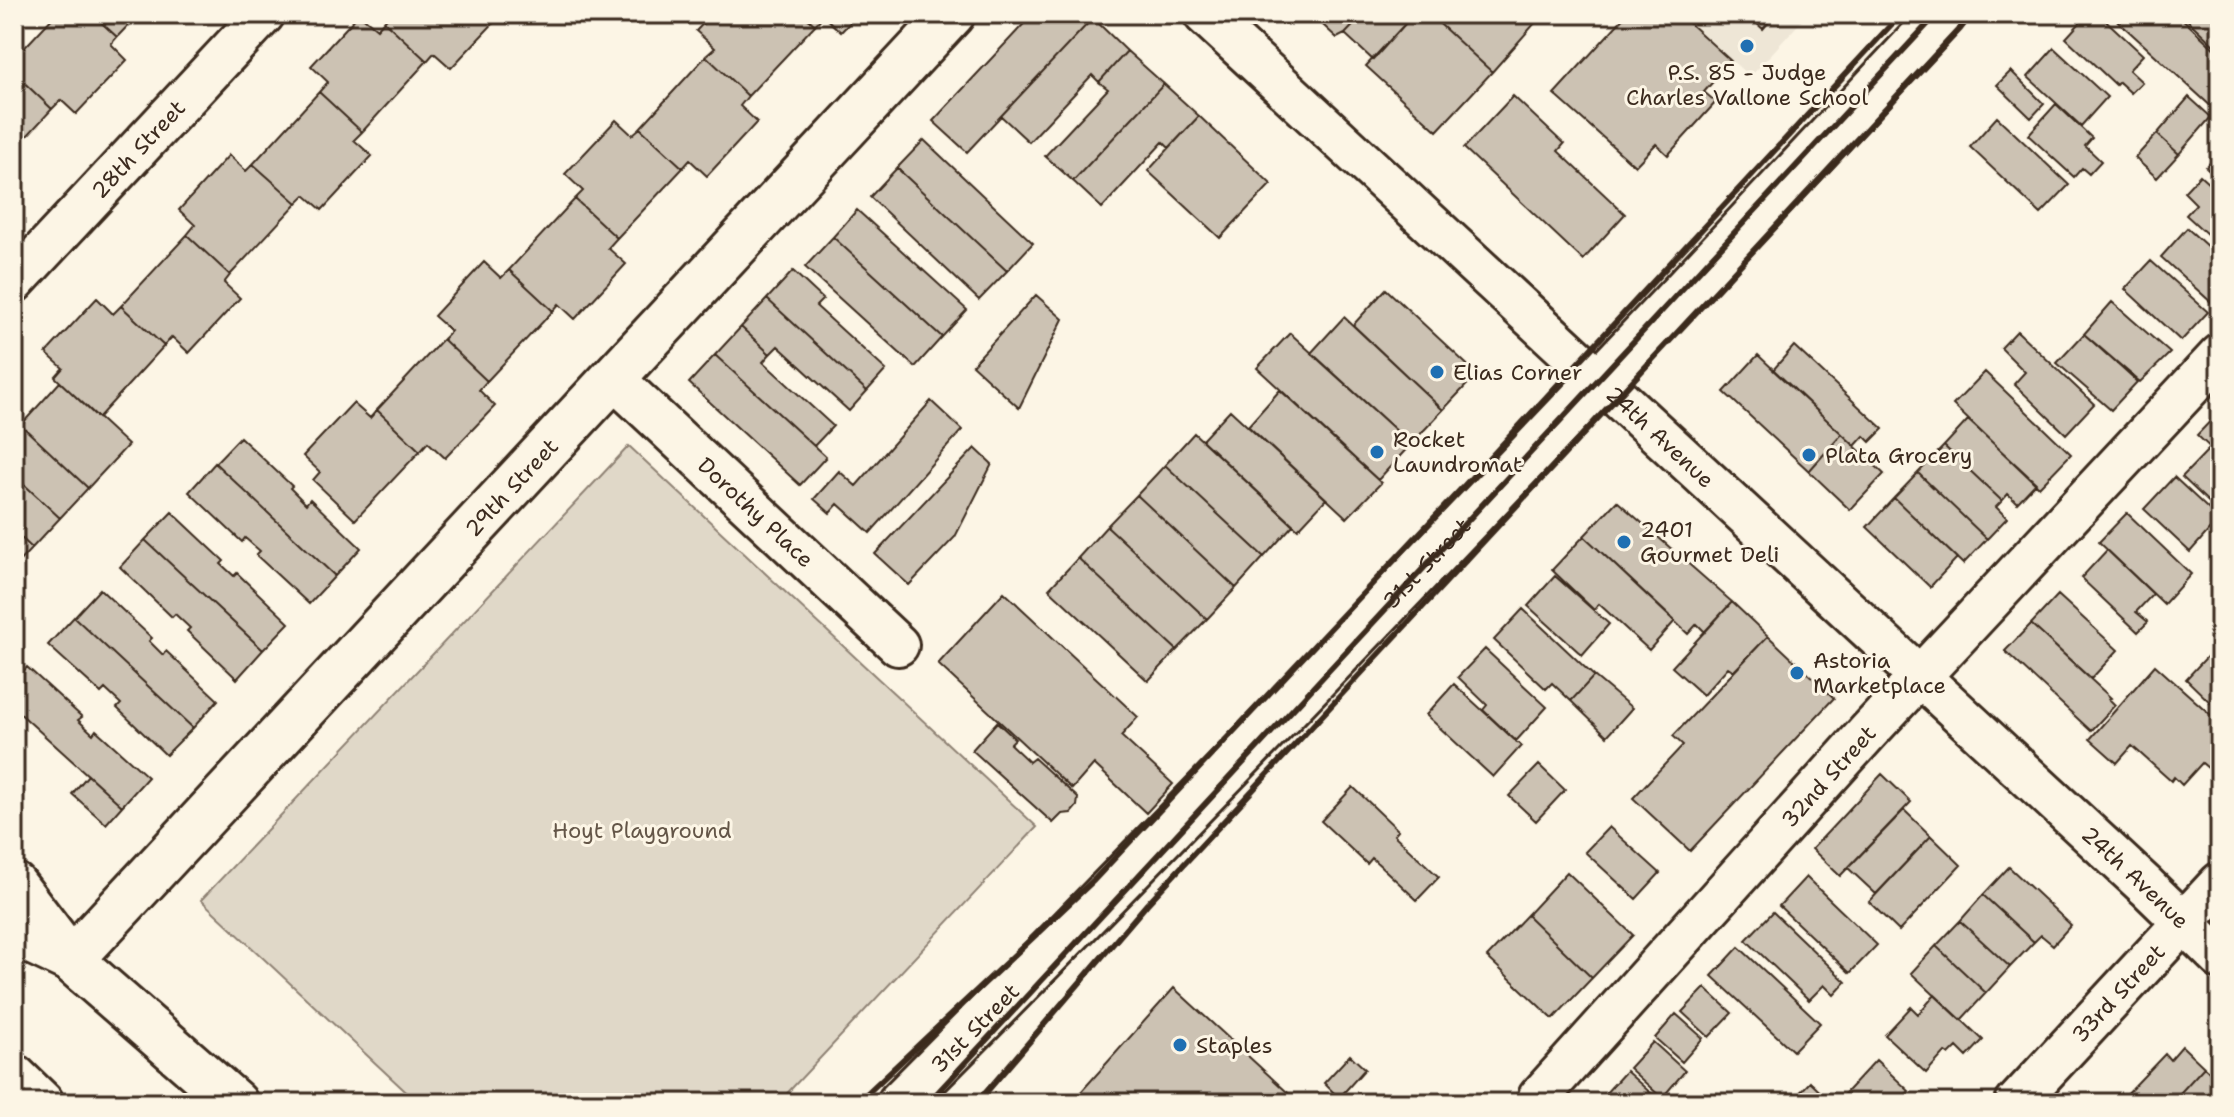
<svg xmlns="http://www.w3.org/2000/svg" width="2234" height="1117" font-family="'Shantell Sans',sans-serif">
<rect width="100%" height="100%" fill="#fcf5e5"/>
<filter id="ink" filterUnits="userSpaceOnUse"><feTurbulence type="fractalNoise" baseFrequency=".0125" numOctaves="2"/><feDisplacementMap in="SourceGraphic" scale="16" xChannelSelector="R" yChannelSelector="G"/><feConvolveMatrix kernelMatrix="1 2 1 2 8 2 1 2 1" color-interpolation-filters="sRGB"/></filter>
<g filter="url(#ink)">
<path fill="#eee6d6" d="M1681 14H1808L1750 77Z"/>
<path fill="#e0d8c8" stroke="#8e8173" stroke-width="2" d="M629 446 1037 827 778 1103H418L201 900Z"/>
<path fill="#ccc2b3" stroke="#3b2a1e" stroke-width="2" d="M56 14H92L117 37 111 44 127 60 76 114 61 100 52 109 14 73V59Z
M92 14H139L117 37Z
M359 14 377 29 384 21 427 61 362 132 319 92 328 82 311 66Z
M390 14H502L451 68 434 53 427 61 384 21Z
M712 14H803L815 25 748 96 706 56 715 48 696 31Z
M803 14H858L841 32 823 16 815 25Z
M1033 14H1089L1093 18 967 152 933 121Z
M1311 14H1364L1345 34 1337 38Z
M1364 14H1414L1373 60 1345 34Z
M1414 14H1429L1492 72 1437 131 1366 66Z
M1429 14H1543L1492 72Z
M1627 14H1679L1731 61 1704 92 1716 102 1668 155 1656 144 1635 166 1554 94Z
M1746 14H1776L1763 29Z
M2088 14H2099L2143 55 2129 70 2142 82 2131 93 2119 82 2116 85 2066 38Z
M2110 14H2177L2220 54V103L2214 109Z
M2181 14H2220V48L2218 49Z
M1093 18 1127 51 1099 82 1092 75 1029 142 1001 116Z
M2054 48 2107 97 2081 126 2028 77Z
M1127 51 1164 84 1073 181 1045 156 1108 89 1099 82Z
M706 56 748 96 740 106 757 122 707 176 690 160 683 168 640 128Z
M2011 71 2044 104 2031 118 1997 85Z
M14 73 52 109 14 150Z
M1164 84 1199 116 1169 148 1163 142 1102 208 1073 181Z
M319 92 362 132 354 140 372 156 322 210 305 195 297 203 253 164Z
M1513 96 1564 144 1558 151 1625 214 1583 260 1464 148Z
M2189 97 2211 117 2179 154 2157 134Z
M2056 104 2092 138 2085 146 2101 161 2089 174 2082 168 2074 177 2028 135Z
M1199 116 1271 184 1220 238 1148 171Z
M1997 117 2069 185 2041 214 1970 147Z
M616 120 632 135 640 128 683 168 617 238 575 199 583 191 565 174Z
M2157 134 2179 154 2157 178 2135 158Z
M924 140 1033 243 1007 271 897 168Z
M2220 152V180L2206 167Z
M229 155 246 171 253 164 297 203 230 275 187 235 195 225 179 210Z
M897 168 1007 271 979 300 870 197Z
M2200 175 2220 193V246L2186 215 2196 204 2184 192Z
M575 199 617 238 608 248 626 264 575 319 559 304 553 311 509 270Z
M857 210 967 310 942 337 833 237Z
M2187 228 2220 258V295L2212 303 2161 257Z
M187 235 230 275 224 283 240 298 189 353 172 337 164 346 121 306Z
M833 237 942 337 915 367 805 267Z
M2151 261 2208 312 2181 341 2125 289Z
M484 262 501 278 509 270 553 311 487 381 443 339 451 331 434 316Z
M793 271 823 299 816 306 886 370 867 391 767 299Z
M1386 289 1477 374 1443 410 1353 325Z
M1036 295 1063 319 1019 408 972 365Z
M97 298 113 314 121 306 164 346 98 418 55 377 63 368 46 353Z
M767 299 867 391 849 411 778 346 770 354 741 327Z
M2112 302 2170 353 2140 382 2084 334Z
M1344 317 1443 410 1411 444 1311 353Z
M741 327 770 354 763 362 833 426 814 446 715 355Z
M2017 331 2094 404 2066 434 2014 384 2025 372 2001 348Z
M1290 333 1411 444 1378 480 1257 368Z
M2084 334 2137 382 2111 410 2057 363Z
M443 339 487 381 479 390 495 406 445 458 428 442 420 451 377 410Z
M1794 346 1883 429 1870 442 1864 436 1855 446 1773 370Z
M715 355 826 457 800 485 689 383Z
M1758 355 1842 434 1809 471 1724 392Z
M1985 372 2071 454 2039 487 1953 405Z
M60 382 128 445 88 488 21 425Z
M1280 390 1381 483 1347 518 1248 426Z
M931 401 962 430 870 533 838 504 830 513 814 499 839 471 856 486Z
M353 403 370 418 377 410 420 451 355 520 313 480 320 472 303 456Z
M1230 410 1326 499 1298 529 1202 440Z
M2220 411V457L2197 435Z
M1968 420 2036 483 2017 503 2008 494 2002 501 1944 446Z
M21 425 88 488 60 518 14 475V432Z
M1194 433 1293 525 1264 557 1165 465Z
M1842 434 1884 474 1850 510 1809 471Z
M240 437 292 486 290 488 306 504 310 499 361 548 335 576 215 463Z
M1944 446 2002 501 1996 507 2007 518 1987 539 1918 473Z
M975 448 992 464 955 537 909 585 875 554Z
M2210 448 2220 457V513L2182 477Z
M215 463 335 576 309 604 256 555 260 551 245 538 242 542 189 492Z
M1165 465 1264 557 1236 588 1137 495Z
M1918 473 1987 539 1963 564 1894 498Z
M14 475 60 518 32 548 14 531Z
M2174 477 2219 519 2190 552 2144 509Z
M1137 495 1236 588 1207 619 1107 526Z
M1894 498 1957 558 1930 587 1867 527Z
M1617 501 1732 602 1705 632 1697 624 1688 634 1584 536Z
M172 512 224 561 221 564 234 576 237 573 289 623 263 650 145 540Z
M2127 513 2191 574 2164 604 2099 542Z
M1107 526 1207 619 1177 650 1078 558Z
M14 531 32 548 14 567Z
M1584 536 1675 621 1649 650 1599 604 1594 610 1552 570Z
M145 540 263 650 237 679 187 631 190 628 175 614 172 617 120 567Z
M2107 550 2153 594 2136 612 2148 622 2138 632 2081 578Z
M1078 558 1177 650 1148 681 1049 589Z
M1555 576 1609 624 1582 655 1528 606Z
M100 589 152 638 149 641 163 655 166 651 218 700 193 728 74 617Z
M1004 592 1138 717 1121 736 1173 784 1146 813 1094 764 1072 789 938 664Z
M2058 595 2118 650 2091 679 2031 624Z
M1732 602 1768 636 1734 671 1728 667 1703 695 1672 667Z
M1523 609 1594 676 1571 701 1552 683 1546 689 1494 640Z
M74 617 193 728 166 755 117 708 121 704 105 689 101 693 48 645Z
M2031 624 2111 698 2109 699 2115 705 2091 731 2005 651Z
M1768 636 1834 698 1690 851 1633 798 1683 745 1673 736Z
M2215 648 2220 653V712L2186 679Z
M1485 649 1547 707 1516 741 1483 710 1487 705 1458 677Z
M2155 665 2220 723V771L2216 775 2202 763 2182 785 2174 777 2171 781 2132 746 2117 763 2090 739Z
M27 667 82 717 78 720 93 734 96 730 148 777 122 806 14 708V682Z
M1594 676 1632 708 1607 736 1571 701Z
M1454 684 1521 746 1493 777 1426 715Z
M997 722 1015 739 1010 744 1029 762 1034 758 1078 798 1077 806 1071 813 1062 814 1053 823 972 750Z
M1539 765 1565 790 1536 821 1509 796Z
M1882 774 1911 802 1840 876 1812 849Z
M88 775 122 806 106 824 72 794Z
M1353 787 1398 830 1394 835 1439 877 1417 900 1372 858 1367 864 1321 821Z
M1904 810 1931 836 1876 894 1848 868Z
M1609 827 1660 873 1636 899 1585 852Z
M1931 836 1961 865 1899 931 1869 902Z
M2009 867 2071 925 2053 945 2041 935 2034 942 1983 895Z
M1567 872 1633 935 1592 978 1527 915Z
M1806 877 1877 945 1850 973 1779 906Z
M1983 895 2034 942 2010 967 1960 921Z
M1773 912 1846 982 1834 995 1824 985 1809 1000 1746 940Z
M1527 915 1592 978 1553 1019 1487 957Z
M1960 921 2010 967 1986 993 1936 946Z
M1936 946 1986 993 1961 1020 1911 973Z
M1739 947 1820 1023 1793 1051 1712 976Z
M1174 988 1299 1103H1071Z
M1705 988 1732 1013 1709 1037 1682 1012Z
M1935 995 1983 1040 1967 1057 1957 1047 1949 1055 1945 1052 1926 1073 1885 1035 1911 1007 1918 1014Z
M1676 1014 1703 1038 1682 1062 1655 1038Z
M1653 1042 1685 1071 1662 1098 1629 1068Z
M2182 1046 2204 1067 2171 1103H2127L2122 1099 2165 1054 2170 1060Z
M1350 1055 1365 1069 1339 1098 1324 1083Z
M1876 1060 1909 1091 1898 1103H1836Z
M2204 1067 2220 1082V1097L2217 1103H2171Z
M1626 1071 1653 1095 1646 1103H1612L1604 1095Z
M1810 1082 1832 1103H1790Z"/>
<g fill="none" stroke-linecap="round" stroke-linejoin="round">
<g stroke="#3b2a1e" stroke-width="46">
<g id="minor">
<path id="s1" d="M1204 14 2147 887 2220 958"/>
<path id="s2" d="M14 282 264 14"/>
<path id="s3" d="M613 378 898 645"/>
<path id="s4" d="M1539 1097 1869 731 2220 355"/>
<path id="s5" d="M2016 1103 2220 883"/>
</g>
</g>
<g stroke="#3b2a1e" stroke-width="50">
<g id="tertiary">
<path id="s6" d="M71 960 952 14"/>
<path id="s7" d="M900 1103C1255 747 1601 382 1944 14"/>
</g>
</g>
<g stroke="#3b2a1e" stroke-width="50">
<path id="secondary" d="M14 885 71 960 235 1103"/>
</g>
<g stroke="#3b2a1e" stroke-width="50">
<path id="motorway" d="M14 933 71 960
M14 1077 41 1103"/>
</g>
<use href="#minor" stroke="#fcf5e5" stroke-width="40"/>
<use href="#tertiary" stroke="#fcf5e5" stroke-width="44"/>
<use href="#secondary" stroke="#fcf5e5" stroke-width="44"/>
<use href="#motorway" stroke="#fcf5e5" stroke-width="44"/>
<path stroke="#3b2a1e" stroke-width="6" d="M857 1103 1094 880 1463 487 1901 14
M928 1103 1937 14
M977 1103 1147 904 1973 14"/>
</g>
</g>
<g fill="#1f6fb2" stroke="#fcf5e5" stroke-width="3">
<circle cx="1747" cy="46" r="8"/>
<circle cx="1437" cy="372" r="8"/>
<circle cx="1377" cy="452" r="8"/>
<circle cx="1809" cy="455" r="8"/>
<circle cx="1624" cy="542" r="8"/>
<circle cx="1797" cy="673" r="8"/>
<circle cx="1180" cy="1045" r="8"/>
</g>
<g text-anchor="middle" stroke-width="6" stroke-linejoin="round" paint-order="stroke">
<g font-size="22" fill="#3b2a1e" stroke="#fcf5e5" text-anchor="start">
<text x="1747" y="80" text-anchor="middle">P.S. 85 - Judge<tspan x="1747" dy="25">Charles Vallone School</tspan></text>
<text x="1453" y="380">Elias Corner</text>
<text x="1393" y="447">Rocket<tspan x="1393" dy="25">Laundromat</tspan></text>
<text x="1825" y="463">Plata Grocery</text>
<text x="1640" y="537">2401<tspan x="1640" dy="25">Gourmet Deli</tspan></text>
<text x="1813" y="668">Astoria<tspan x="1813" dy="25">Marketplace</tspan></text>
<text x="1196" y="1053">Staples</text>
</g>
<g font-size="22" fill="#3b2a1e" stroke="#fcf5e5">
<text dy="8" stroke="none"><textPath href="#s2" startOffset="182">28th Street</textPath></text>
<text dy="8" stroke="none"><textPath href="#s1" startOffset="622">24th Avenue</textPath></text>
<text dy="8" stroke="none"><textPath href="#s6" startOffset="646">29th Street</textPath></text>
<text dy="8" stroke="none"><textPath href="#s3" startOffset="196">Dorothy Place</textPath></text>
<text dy="8" stroke="none"><textPath href="#s7" startOffset="754">31st Street</textPath></text>
<text dy="8" stroke="none"><textPath href="#s4" startOffset="432">32nd Street</textPath></text>
<text dy="8" stroke="none"><textPath href="#s1" startOffset="1270">24th Avenue</textPath></text>
<text dy="8" stroke="none"><textPath href="#s5" startOffset="150">33rd Street</textPath></text>
<text dy="8" stroke="none"><textPath href="#s7" startOffset="106">31st Street</textPath></text>
</g>
<g font-size="22" fill="#645648" stroke="#fcf5e5">
<text x="642" y="838">Hoyt Playground</text>
</g>
</g>
<rect width="2234" height="1117" fill="none" stroke="#fcf5e5" stroke-width="48"/>
<rect x="24" y="24" width="2186" height="1069" fill="none" stroke="#3b2a1e" stroke-width="3" filter="url(#ink)"/>
</svg>
